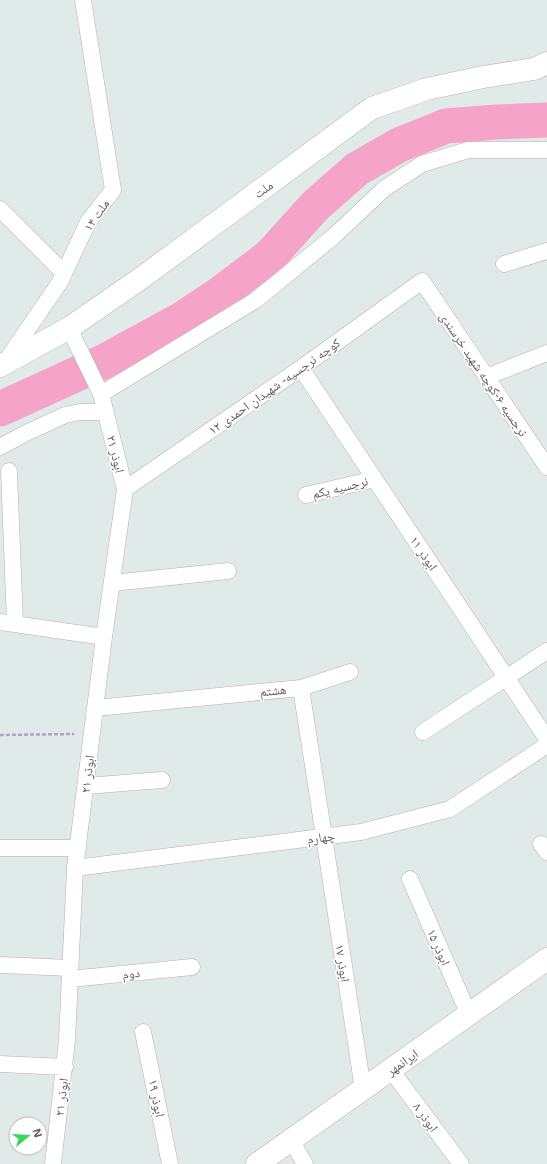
<svg xmlns="http://www.w3.org/2000/svg" width="547" height="1164" font-family="'Open Sans','Noto Naskh Arabic',sans-serif">
<rect width="100%" height="100%" fill="#e0eae9"/>
<g fill="none" stroke-linecap="round" stroke-linejoin="round">
<path stroke="#f5a4c7" stroke-width="35" d="M0 409 103 362 182 319 221 293 270 256 315 206 357 169 399 145 446 126 497 122 547 120"/>
<g stroke="#b6b0b2" stroke-width="17">
<path id="street" d="M0 209 64 273
M504 264 547 251
M6 361 60 282 88 222 113 190 83 0
M301 368 547 739
M486 377 547 353
M101 394 256 300 334 236 385 188 422 164 468 150H547
M0 447 26 433 65 415 80 412H105
M9 471 15 624
M125 489 301 368 422 281 547 467
M306 495 375 479
M112 583 228 571
M0 622 104 637
M301 688 350 672
M96 708 301 688 363 1089
M423 732 547 651
M86 786 162 780
M541 844 547 852
M0 848H78
M75 868 361 832 450 809 547 745
M410 879 469 1015
M0 965 70 968
M70 979 192 967
M143 1032 170 1164
M0 1064 65 1067
M391 1070 461 1164
M291 1140 305 1164
M53 1164 67 1040 75 868 104 637 125 489 101 394 69 328"/>
</g>
<g stroke="#b9b2b3" stroke-width="23">
<path id="secondary" d="M0 366 69 328 140 279 372 108 427 89 483 77 534 69 547 63
M257 1164 547 959"/>
</g>
<path stroke="#b2a0cb" stroke-width="2.5" stroke-dasharray="4 2" stroke-linecap="butt" d="M0 735 74 734"/>
<use href="#street" stroke="#fff" stroke-width="16"/>
<use href="#secondary" stroke="#fff" stroke-width="22"/>
</g>
<g text-anchor="middle" stroke-width="3" stroke-linejoin="round" paint-order="stroke">
<g font-size="13" fill="#5f595b" stroke="#fff">
<text transform="translate(263 189) rotate(-36)" y="5">ملت</text>
<text transform="translate(96 215) rotate(-56)" y="5">۱۴ ملت</text>
<text transform="translate(484 374) rotate(56)" y="5">نرجسیه ۶-کوچه شهید خرسندی</text>
<text transform="translate(274 386) rotate(-35)" y="5">کوچه نرجسیه- شهیدان احمدی ۱۲</text>
<text transform="translate(116 454) rotate(76)" y="5">۲۱ ابوذر</text>
<text transform="translate(340 487) rotate(-14)" y="5">نرجسیه یکم</text>
<text transform="translate(424 553) rotate(56)" y="5">ابوذر ۱۱</text>
<text transform="translate(273 690) rotate(-6)" y="5">هشتم</text>
<text transform="translate(87 774) rotate(-83)" y="5">۲۱ ابوذر</text>
<text transform="translate(321 837) rotate(-7)" y="5">چهارم</text>
<text transform="translate(439 947) rotate(66)" y="5">۱۵ ابوذر</text>
<text transform="translate(343 963) rotate(81)" y="5">۱۷ ابوذر</text>
<text transform="translate(131 973) rotate(-6)" y="5">دوم</text>
<text transform="translate(402 1062) rotate(-35)" y="5">ایرانمهر</text>
<text transform="translate(61 1097) rotate(-83)" y="5">۲۱ ابوذر</text>
<text transform="translate(157 1098) rotate(79)" y="5">ابوذر ۱۹</text>
<text transform="translate(426 1117) rotate(54)" y="5">۸ ابوذر</text>
</g>
</g>
<g transform="translate(28 1136) rotate(72)"><circle r="19" fill="#ffffff" stroke="#bfbdbd"/>
<path d="M0-3L7 15L0 10L-7 15Z" fill="#3ad65c"/>
<text y="-6" font-size="11" font-weight="bold" text-anchor="middle" fill="#5f595b">N</text>
</g>
</svg>
